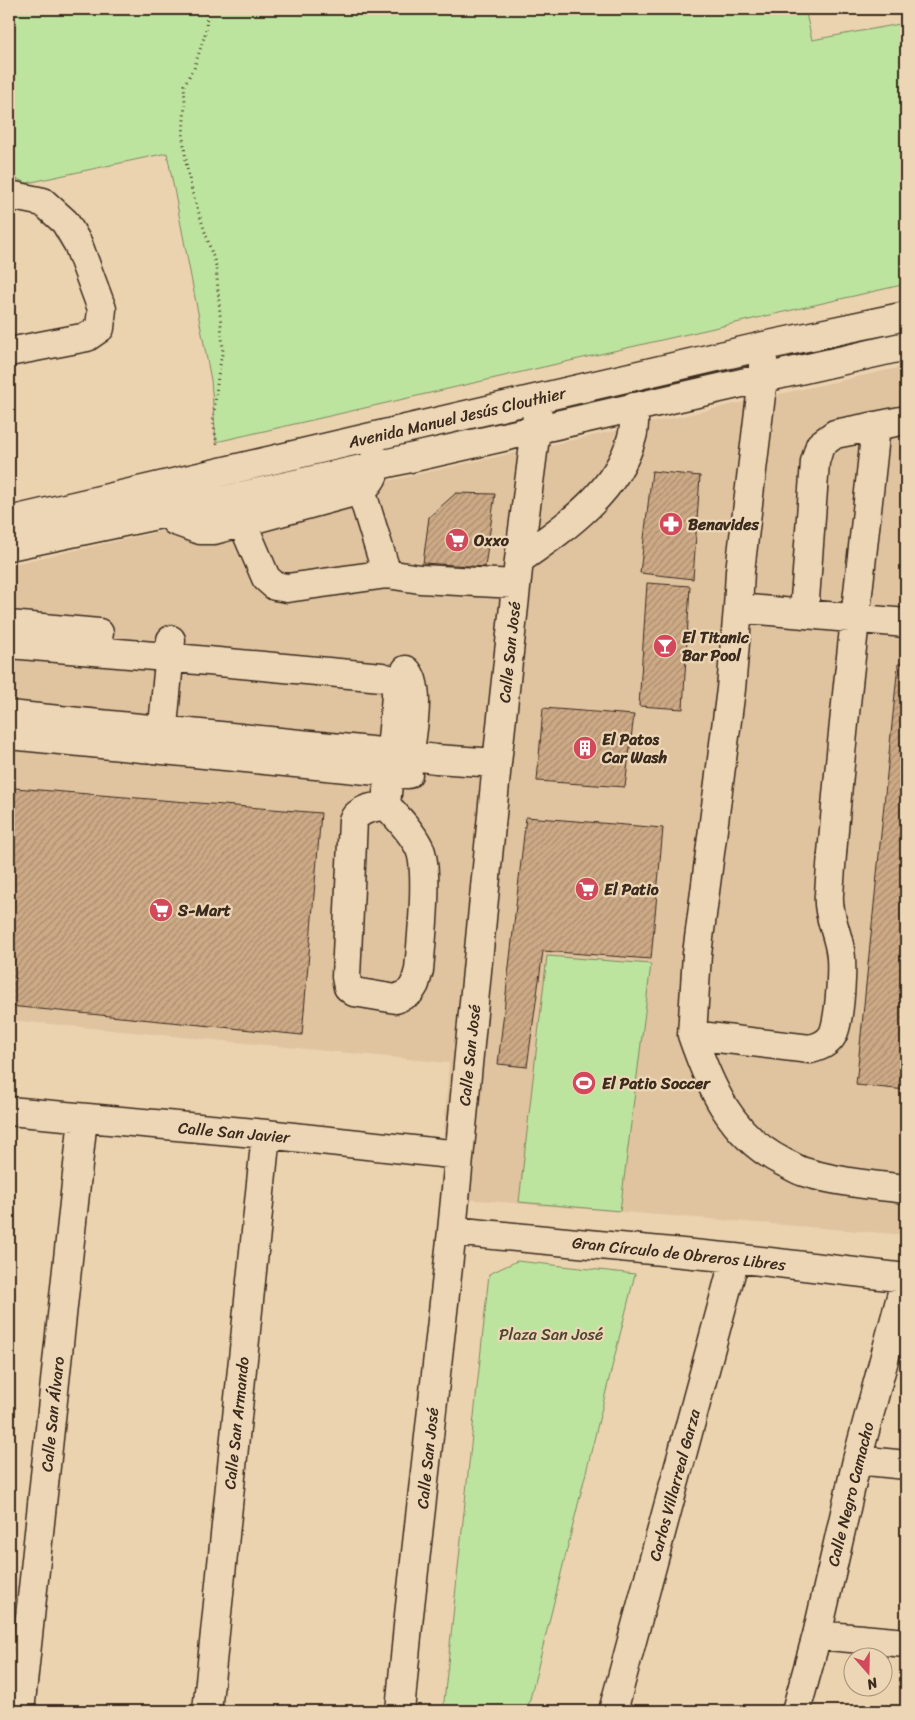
<svg xmlns="http://www.w3.org/2000/svg" width="915" height="1720" font-family="Sriracha,sans-serif">
<defs>
<pattern id="building-hatch" width="6" height="6" patternUnits="userSpaceOnUse" patternTransform="scale(1.25)"><rect width="6" height="6" fill="#cdaa86"/><path d="M-1 1l2-2M0 6l6-6M5 7l2-2" fill="none" stroke="#a88b6d"/></pattern>
</defs>
<rect width="100%" height="100%" fill="#ecd3b0"/>
<filter id="ink" filterUnits="userSpaceOnUse"><feTurbulence type="fractalNoise" baseFrequency=".02" numOctaves="2"/><feDisplacementMap in="SourceGraphic" scale="10" xChannelSelector="R" yChannelSelector="G"/><feConvolveMatrix kernelMatrix="1 2 1 2 8 2 1 2 1" color-interpolation-filters="sRGB"/></filter>
<g filter="url(#ink)">
<path fill="#e0c4a0" d="M906 366V1235L439 1197 449 1063 9 1020V565Z"/>
<path fill="#bde49f" stroke="#7c875e" d="M9 9H805L812 40 900 24 899 9H906V284L216 442 211 380 167 153 27 183 9 176Z
M547 956 651 964 620 1211 519 1202Z
M517 1261 635 1274 527 1711H443L489 1274Z"/>
<path fill="url(#building-hatch)" stroke="#3b2a1e" d="M652 471 700 476 693 579 640 573Z
M456 493 495 494 485 567 423 563 429 517Z
M647 583 690 586 683 709 639 706Z
M898 664H906V1090L856 1085Z
M543 708 634 715 625 787 537 781Z
M15 788 321 813 302 1035 9 1006V792Z
M526 817 663 828 651 959 543 951 527 1067 498 1064Z"/>
<g fill="none" stroke-linecap="round" stroke-linejoin="round">
<g stroke="#3b2a1e" stroke-width="31">
<path id="minor" d="M9 195 43 202 65 222 78 244 102 309 100 328 87 337 9 352
M763 360V378L740 571 738 608 906 623
M361 490 387 574 420 579 516 584
M169 503 175 521 200 530H214L361 490C372 482 377 472 375 458
M9 521 764 346 906 316
M242 522 266 578 275 586 287 588 387 574
M9 546 171 512 906 346
M519 560C563 529 617 493 632 437 635 428 634 416 634 407
M738 608 731 689 697 954 692 1035 810 1049C819 1047 827 1044 832 1036 840 1024 843 965 840 950 837 931 827 913 829 894 840 738 860 582 876 426
M804 613 815 462 820 445 835 434 906 420
M9 625 99 633
M9 644 154 656 382 677 392 680 396 688V696L386 805C398 818 411 831 419 847 430 868 421 944 419 970L415 984 410 992 396 999 354 992 348 987 346 977 353 820C360 808 374 808 386 805
M406 670C423 685 411 738 409 759
M9 715 391 753 436 759 497 763
M9 735 408 774
M161 748 171 640
M692 1035C710 1087 731 1136 783 1162 790 1165 797 1170 804 1172 837 1182 872 1185 906 1189
M9 1111 266 1134 459 1155
M452 1231 735 1258 906 1278
M857 1460 906 1465
M817 1635 906 1643
M20 1711 83 1118
M207 1711 266 1134
M400 1711 409 1615 452 1231 497 763 519 560 536 429 538 399
M613 1711 735 1258
M796 1711 817 1635 857 1460 906 1278"/>
</g>
<path stroke="#3b2a1e" stroke-width="3" stroke-dasharray="1 4" stroke-linecap="butt" d="M207 9 206 31 194 68 184 85 185 102 183 138 187 169 193 195 216 266 223 349 218 376 213 421 217 444"/>
<use href="#minor" stroke="#ecd6b5" stroke-width="28"/>
</g>
</g>
<defs>
<g id="pharmacy-disc" transform="scale(1.25)"><circle r="9.5" fill="#d1495b" stroke="#ecd6b5"/><path d="M-2-6h4v4h4v4h-4v4h-4v-4h-4v-4h4Z" fill="#fff"/></g>
<g id="supermarket-disc" transform="scale(1.25)"><circle r="9.5" fill="#d1495b" stroke="#ecd6b5"/><path d="M-6-5.5h2.5l.6 2H6L4.5 2H-2.5L-4.4-4H-6ZM-1.5 3.2a1.3 1.3 0 1 0 .1 0ZM3 3.2a1.3 1.3 0 1 0 .1 0Z" fill="#fff"/></g>
<g id="bar-disc" transform="scale(1.25)"><circle r="9.5" fill="#d1495b" stroke="#ecd6b5"/><path d="M-6-5H6L.8 .8V4.5H3.5V6h-7V4.5H-.8V.8Z" fill="#fff"/></g>
<g id="building-disc" transform="scale(1.25)"><circle r="9.5" fill="#d1495b" stroke="#ecd6b5"/><path d="M-4-6H4V6H1V3H-1V6H-4ZM-2.5-4.3h1.7v1.8h-1.7ZM.8-4.3h1.7v1.8H.8ZM-2.5-1h1.7V.8h-1.7ZM.8-1h1.7V.8H.8Z" fill="#fff"/></g>
<g id="stadium-disc" transform="scale(1.25)"><circle r="9.5" fill="#d1495b" stroke="#ecd6b5"/><path d="M0-5a6.5 5 0 1 0 0 10a6.5 5 0 1 0 0-10ZM-3.5-1.8h7v3.6h-7Z" fill="#fff"/></g>
</defs>
<g fill-rule="evenodd">
<use href="#pharmacy-disc" x="671" y="524"/>
<use href="#supermarket-disc" x="457" y="540"/>
<use href="#bar-disc" x="665" y="646"/>
<use href="#building-disc" x="585" y="748"/>
<use href="#supermarket-disc" x="587" y="889"/>
<use href="#supermarket-disc" x="161" y="910"/>
<use href="#stadium-disc" x="584" y="1083"/>
</g>
<g text-anchor="middle" stroke-width="4.5" stroke-linejoin="round" paint-order="stroke">
<g font-size="16" fill="#3b2a1e" stroke="#ecd6b5">
<text transform="translate(457 417) rotate(-13)" y="6">Avenida Manuel Jesús Clouthier</text>
<text transform="translate(509 652) rotate(-84)" y="6">Calle San José</text>
<text transform="translate(469 1055) rotate(-84)" y="6">Calle San José</text>
<text transform="translate(234 1132) rotate(5)" y="6">Calle San Javier</text>
<text transform="translate(679 1253) rotate(6)" y="6">Gran Círculo de Obreros Libres</text>
<text transform="translate(52 1414) rotate(-84)" y="6">Calle San Álvaro</text>
<text transform="translate(236 1423) rotate(-84)" y="6">Calle San Armando</text>
<text transform="translate(427 1458) rotate(-84)" y="6">Calle San José</text>
<text transform="translate(674 1485) rotate(-75)" y="6">Carlos Villarreal Garza</text>
<text transform="translate(850 1494) rotate(-76)" y="6">Calle Negro Camacho</text>
</g>
<g font-size="16" font-weight="bold" fill="#3b2a1e" stroke="#ecd6b5" text-anchor="start">
<text x="688" y="530">Benavides</text>
<text x="474" y="546">Oxxo</text>
<text x="682" y="643">El Titanic<tspan x="682" dy="18">Bar Pool</tspan></text>
<text x="602" y="745">El Patos<tspan x="602" dy="18">Car Wash</tspan></text>
<text x="604" y="895">El Patio</text>
<text x="178" y="916">S-Mart</text>
<text x="602" y="1089">El Patio Soccer</text>
</g>
<g font-size="16" fill="#4e4631" stroke="#ecd6b5">
<text x="551" y="1340">Plaza San José</text>
</g>
</g>
<rect width="915" height="1720" fill="none" stroke="#ecd6b5" stroke-width="30"/>
<rect x="15" y="15" width="885" height="1690" fill="none" stroke="#3b2a1e" stroke-width="2" filter="url(#ink)"/>
<g transform="translate(868 1672) rotate(160)"><circle r="24" fill="#ecd6b5" stroke="#a59179"/>
<path d="M0-4L9 19L0 12L-9 19Z" fill="#d1495b"/>
<text y="-8" font-size="14" font-weight="bold" text-anchor="middle" fill="#3b2a1e">N</text>
</g>
</svg>
